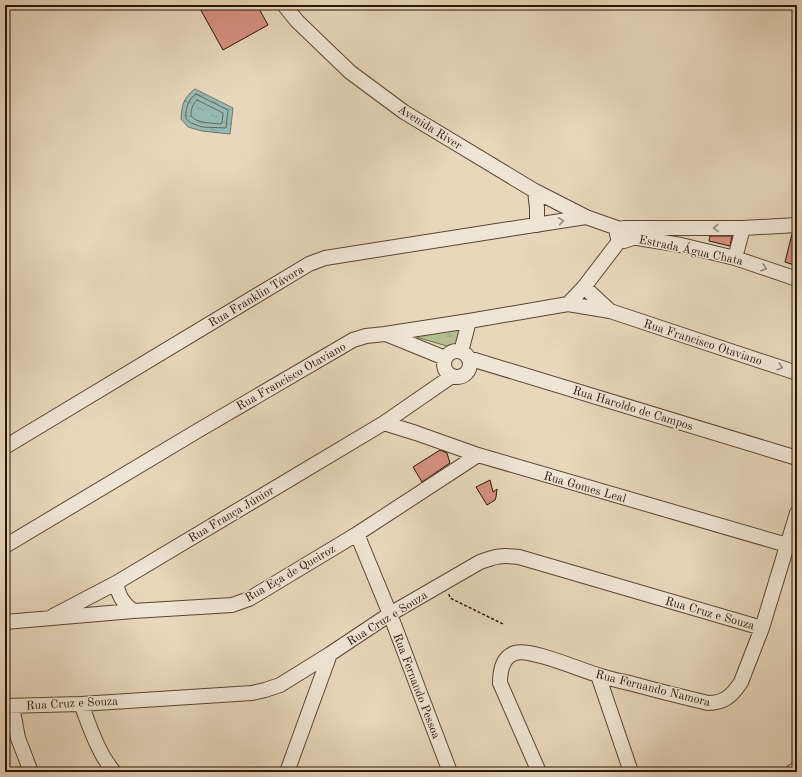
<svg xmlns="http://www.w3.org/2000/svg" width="802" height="777" font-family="'Old Standard TT',serif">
<defs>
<pattern id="park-tufts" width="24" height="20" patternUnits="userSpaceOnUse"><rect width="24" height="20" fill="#b6be90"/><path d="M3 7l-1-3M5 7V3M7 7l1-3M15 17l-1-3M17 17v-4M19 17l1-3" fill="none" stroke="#9da27b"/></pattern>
<pattern id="water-ripples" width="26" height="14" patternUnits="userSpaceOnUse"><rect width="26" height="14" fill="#97b9b2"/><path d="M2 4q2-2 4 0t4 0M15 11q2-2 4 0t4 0" fill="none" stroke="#829e98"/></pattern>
</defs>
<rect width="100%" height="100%" fill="#e7d7bb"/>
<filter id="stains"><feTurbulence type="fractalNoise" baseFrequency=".005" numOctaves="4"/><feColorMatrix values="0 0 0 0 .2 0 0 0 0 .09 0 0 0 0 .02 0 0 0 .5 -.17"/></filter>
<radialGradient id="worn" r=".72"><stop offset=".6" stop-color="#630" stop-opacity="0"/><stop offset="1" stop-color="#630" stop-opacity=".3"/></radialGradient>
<path fill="url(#park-tufts)" stroke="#706a4a" d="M460 325 457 349 406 334Z"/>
<path fill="url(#water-ripples)" stroke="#6b776d" d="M195 89 233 108 230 134 202 131 188 127 181 119C182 105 183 98 195 89Z"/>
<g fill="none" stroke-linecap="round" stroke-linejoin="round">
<path stroke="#60675c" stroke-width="1" d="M196 94 228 110 226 128 202 127 191 123 186 119C185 110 188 99 196 94Z
M197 100 223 113V114L222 123 220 124C211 123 196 123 191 116 191 110 192 104 197 100Z"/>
</g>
<path fill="#d59180" stroke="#2a1505" d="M198 5H257L268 25 223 50Z
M792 234H797V266L785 262Z
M710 236H732L730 246 709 241Z
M440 450 447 453 450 463 422 482 413 467Z
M490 480 493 492 497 489 496 497 495 500 487 505 476 487Z"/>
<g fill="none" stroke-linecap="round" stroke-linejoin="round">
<g stroke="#594632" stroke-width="16">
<path id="minor" d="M284 5 297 21 350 72 404 112 535 191 586 217 620 229C625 227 629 228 631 233L630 239 624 241 618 238 617 234 620 229
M535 191 537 208V225
M627 228H743L797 225
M631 237 681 245 735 258 797 279
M735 258 743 228
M584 287 610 311
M568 304 584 287 620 240
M386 334 445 358
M444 364a13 13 0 1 1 26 0a13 13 0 1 1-26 0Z
M461 352 469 321
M468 358 797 458
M384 423 416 433 478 455 787 545
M5 447 309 264 325 258 586 217
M357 534 390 614 450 772
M5 546 199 430 353 340 366 336 385 334 469 321 568 304 610 311 797 373
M116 583C119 596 122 602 133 611
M53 616 116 583 384 423 452 376
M5 622 133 611 232 605 249 599 357 534 478 455
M598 675 631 772
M81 704C90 727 98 753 114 772
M5 706 81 704 252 693 265 690 280 685 330 654 390 614 480 562C496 556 502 555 519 557L762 628
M12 706 18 738 31 772
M287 772 330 654
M539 772 500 683C500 671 502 657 515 653 531 648 580 670 598 675 609 679 621 681 633 684 658 691 683 697 708 703 724 703 732 696 741 682L762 628 797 513
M792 772 797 769"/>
</g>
<path stroke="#2a1505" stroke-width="1.5" stroke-dasharray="3 2" stroke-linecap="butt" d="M449 594 450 598 503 624"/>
<use href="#minor" stroke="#efe5d3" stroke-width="14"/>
</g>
<defs><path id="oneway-chevron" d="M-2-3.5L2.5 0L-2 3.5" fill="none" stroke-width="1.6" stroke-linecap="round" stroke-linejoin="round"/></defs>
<g stroke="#968776">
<use href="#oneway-chevron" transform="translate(561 221) rotate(-9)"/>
<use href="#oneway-chevron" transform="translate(716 228) rotate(179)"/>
<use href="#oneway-chevron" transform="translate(764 268) rotate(19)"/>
<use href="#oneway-chevron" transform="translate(780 367) rotate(18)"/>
</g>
<g text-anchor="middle" stroke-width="3" stroke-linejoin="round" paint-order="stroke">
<g font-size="12" fill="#2a1505" stroke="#efe5d3">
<text transform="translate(430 127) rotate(32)" y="4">Avenida River</text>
<text transform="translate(691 250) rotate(12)" y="4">Estrada Água Chata</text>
<text transform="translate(256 296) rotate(-31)" y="4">Rua Franklin Távora</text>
<text transform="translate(703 342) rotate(18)" y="4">Rua Francisco Otaviano</text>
<text transform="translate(291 376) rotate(-30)" y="4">Rua Francisco Otaviano</text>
<text transform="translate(633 408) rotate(17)" y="4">Rua Haroldo de Campos</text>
<text transform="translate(585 487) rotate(16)" y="4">Rua Gomes Leal</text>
<text transform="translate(231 514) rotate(-31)" y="4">Rua França Júnior</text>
<text transform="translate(290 573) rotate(-30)" y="4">Rua Eça de Queiroz</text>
<text transform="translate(710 613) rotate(16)" y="4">Rua Cruz e Souza</text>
<text transform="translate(387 618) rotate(-32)" y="4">Rua Cruz e Souza</text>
<text transform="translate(417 686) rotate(69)" y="4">Rua Fernando Pessoa</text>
<text transform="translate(653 688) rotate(14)" y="4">Rua Fernando Namora</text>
<text transform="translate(72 703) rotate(-3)" y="4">Rua Cruz e Souza</text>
</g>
</g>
<rect width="802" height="777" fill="none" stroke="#e7d7bb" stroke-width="20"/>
<rect x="6" y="6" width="790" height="765" fill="none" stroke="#2a1505" stroke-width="2"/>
<rect x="10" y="10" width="782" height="757" fill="none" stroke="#2a1505"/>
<rect width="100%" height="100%" filter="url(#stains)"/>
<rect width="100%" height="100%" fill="url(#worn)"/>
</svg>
